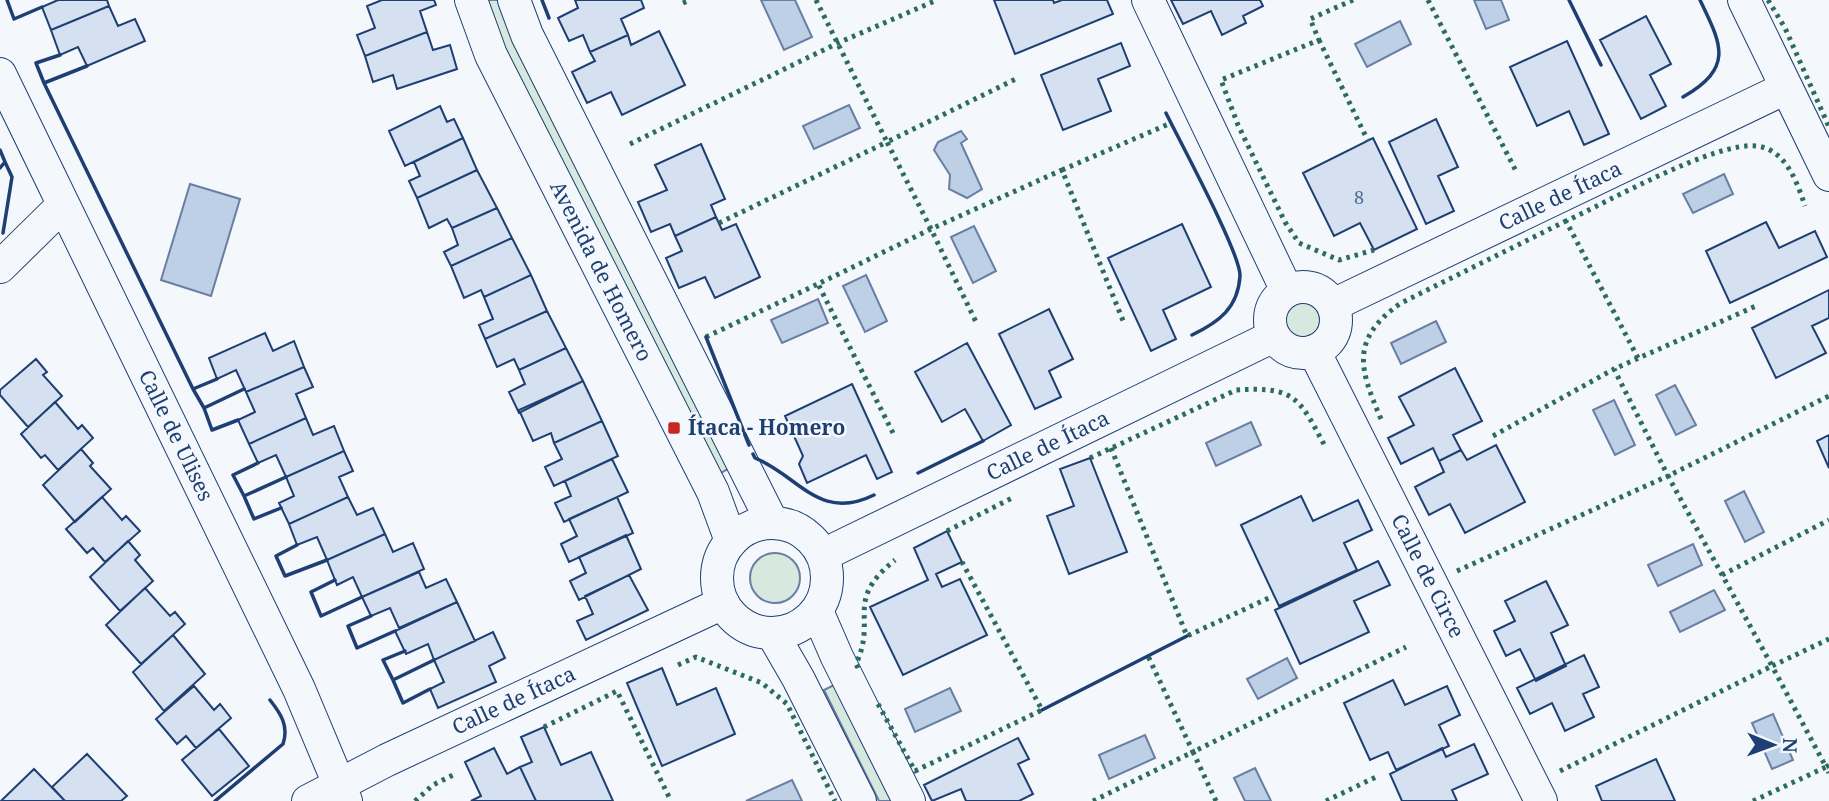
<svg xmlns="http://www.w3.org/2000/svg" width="1829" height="801" font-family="'Noto Serif',serif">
<rect width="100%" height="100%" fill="#f4f7fb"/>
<path fill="#d7e8df" stroke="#687fa3" stroke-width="2" d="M481 0H500L733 466 717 475Z
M1282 320a19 19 0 1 1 38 0a19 19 0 1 1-38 0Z
M750 578a25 25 0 1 1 50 0a25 25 0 1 1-50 0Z
M834 685 892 801H879L824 690Z"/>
<path fill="#bed0e5" stroke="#687fa3" stroke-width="2" d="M761 0H795L812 37 784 50Z
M1474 0H1501L1509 20 1486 29Z
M1400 21 1411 44 1367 67 1355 44Z
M849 105 860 128 814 149 803 126Z
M961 131 967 139 961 143 982 189 967 198 949 189 950 175 934 150 938 142Z
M1724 174 1733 194 1693 213 1683 194Z
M190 184 240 199 211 296 161 280Z
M974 226 996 271 973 283 951 237Z
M866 275 887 321 865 332 843 286Z
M818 299 828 323 782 343 771 320Z
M1436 321 1446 342 1401 364 1391 343Z
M1675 385 1696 425 1676 435 1656 395Z
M1614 400 1635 445 1615 455 1593 410Z
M1251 422 1261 445 1216 466 1206 443Z
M1744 491 1764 532 1745 542 1725 501Z
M1693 544 1702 565 1658 586 1648 565Z
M1714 590 1725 610 1680 632 1670 612Z
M1287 658 1297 678 1258 699 1247 679Z
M950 688 961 711 915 732 905 709Z
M1773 714 1793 760 1772 769 1752 723Z
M1145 735 1155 758 1109 779 1099 755Z
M1255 768 1271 801H1245L1234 778Z
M792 780 802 801H746Z"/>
<path fill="#d5e0f0" stroke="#1d3f73" stroke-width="2" d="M58 0H107L109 6 51 30 42 7Z
M382 0H434L436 5 420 11 427 32 365 56 357 35 375 28 367 6Z
M575 0H641L644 8 621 19 628 35 590 52 583 35 569 41 558 18 578 8Z
M994 0H1053L1054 3 1062 0H1107L1113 14 1015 54Z
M1171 0H1260L1263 6 1243 16 1246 23 1222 35 1211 11 1183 24Z
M109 6 118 26 135 19 145 41 87 66 78 47 60 55 51 30Z
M1646 16 1671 64 1650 75 1666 106 1641 119 1600 40Z
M659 31 685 85 622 115 611 92 587 103 572 72 595 61 590 52 628 35 631 45Z
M427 32 433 50 450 45 457 69 397 89 393 75 373 82 365 56Z
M1567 41 1609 134 1584 145 1569 111 1537 126 1510 67Z
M1121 43 1130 66 1098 79 1111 111 1063 130 1041 75Z
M440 106 447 122 454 119 463 138 405 166 389 131Z
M1436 119 1458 167 1438 176 1454 211 1426 224 1389 142Z
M463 138 477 170 417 198 409 181 420 176 414 162Z
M1373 138 1417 229 1374 250 1360 223 1334 236 1303 173Z
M701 144 725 199 711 205 716 217 675 236 670 224 651 232 638 202 667 190 655 165Z
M477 170 497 208 452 228 447 219 429 228 417 198Z
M497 208 512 238 451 266 444 252 458 245 452 228Z
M716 217 722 230 736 224 760 277 715 298 705 277 679 288 666 258 682 251 675 236Z
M1766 222 1779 248 1815 231 1827 257 1730 303 1706 251Z
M1182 224 1211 287 1163 310 1176 339 1151 351 1108 258Z
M512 238 531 275 484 297 481 290 464 298 451 266Z
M531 275 547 311 485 339 479 325 493 319 484 297Z
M1829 290V318L1812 326 1826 353 1776 378 1752 328Z
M1049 309 1073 359 1049 371 1061 397 1035 409 999 334Z
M547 311 566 348 519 370 514 359 497 367 485 339Z
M265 333 273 351 294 341 304 367 246 392 236 370 217 379 209 358Z
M967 343 1011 425 983 441 965 409 942 422 915 372Z
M566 348 583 381 519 413 509 392 525 384 519 370Z
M36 359 47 372 43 375 62 396 28 427 0 395V390Z
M304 367 313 387 296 394 306 418 249 444 238 420 255 412 246 392Z
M1455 368 1482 421 1453 435 1461 450 1439 461 1433 448 1401 464 1388 438 1414 425 1399 397Z
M583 381 602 421 554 443 551 433 533 441 519 410Z
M852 384 892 472 877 479 866 455 807 483 799 464 803 456 785 416Z
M55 402 78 429 82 425 93 438 58 470 45 455 41 458 21 434Z
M306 418 313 435 334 426 344 451 286 477 276 455 258 463 249 444Z
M602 421 618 456 554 486 545 467 562 459 554 443Z
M1829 435V468L1817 441Z
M1496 445 1525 502 1465 533 1450 504 1429 515 1415 487 1444 472 1439 461 1461 450 1467 460Z
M81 449 93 463 90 466 111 489 75 522 43 485Z
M344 451 353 471 339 477 348 497 289 524 279 503 294 496 286 477Z
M1090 458 1127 552 1069 574 1047 516 1074 506 1060 469Z
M612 459 628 492 564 522 555 503 571 496 565 481Z
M1301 496 1313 521 1358 500 1372 530 1344 543 1357 570 1279 606 1241 525Z
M102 497 122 520 126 516 140 531 105 562 93 548 87 553 66 529Z
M348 497 357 515 373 508 385 534 327 560 317 537 297 545 289 524Z
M617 497 633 533 569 562 561 544 577 536 569 519Z
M947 531 962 562 936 574 942 587 960 579 987 635 903 675 870 607 928 580 914 548Z
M385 534 393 552 413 543 424 569 362 597 353 577 337 585 327 560Z
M626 535 641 569 579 600 570 581 586 573 579 557Z
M128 541 140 555 135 560 153 581 120 611 90 577Z
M1378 561 1390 585 1354 601 1369 632 1300 664 1275 610Z
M419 572 426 588 446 579 457 602 399 628 390 608 371 616 362 597Z
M629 575 648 610 586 640 577 621 593 614 585 596Z
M1546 581 1568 625 1551 633 1566 666 1536 681 1520 649 1506 656 1494 631 1515 621 1505 601Z
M145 588 170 616 175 612 185 624 141 664 106 625Z
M457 602 475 641 434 660 428 644 406 654 395 631Z
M493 632 505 658 489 666 496 682 438 708 430 689 444 682 434 660Z
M173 635 205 674 164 711 133 672Z
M1584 655 1599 687 1583 694 1594 717 1565 731 1552 703 1530 714 1517 688Z
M662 668 677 705 716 688 735 734 662 766 627 683Z
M1393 680 1405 705 1447 686 1460 715 1439 725 1449 746 1396 770 1388 752 1370 760 1344 703Z
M194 686 214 710 220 704 231 718 196 748 186 736 177 744 156 719Z
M544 727 561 765 591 752 613 801H536L520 767 532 762 521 737Z
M219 729 249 766 212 796 182 760Z
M1018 738 1029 759 1018 764 1033 794 1019 801H966L961 789 932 801 924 785Z
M1474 744 1488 774 1452 790 1457 801H1402L1390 774 1442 748 1446 757Z
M494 748 507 774 520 767 536 801H471L481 796 465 762Z
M87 754 127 796 121 801H65L52 787Z
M1656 759 1675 801H1602L1596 786Z
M34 769 65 801H1Z"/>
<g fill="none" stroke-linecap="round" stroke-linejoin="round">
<g stroke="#1d3f73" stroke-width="34">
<g id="street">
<path id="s1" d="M471 0 491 55 713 492 731 541"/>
<path d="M514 0 527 35 772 522"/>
<path d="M1148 0 1287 291"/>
<path d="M1744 0 1829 175"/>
<path id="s2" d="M0 74 299 689 346 801"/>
<path d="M0 267 62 206"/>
<circle cx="1303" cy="320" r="33"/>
<path id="s3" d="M1333 305 1786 88"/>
<path id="s4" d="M1314 351 1541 801"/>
<circle cx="772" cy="578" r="55"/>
<path id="s5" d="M823 555 1274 336"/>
<path d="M817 611 837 657 909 801"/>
<path d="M772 633 798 678 860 801"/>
<path id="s6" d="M308 801 387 760 723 603"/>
</g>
</g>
<use href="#street" stroke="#f4f7fb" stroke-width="32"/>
<path stroke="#2c6c60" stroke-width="5" stroke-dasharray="3.5 5" stroke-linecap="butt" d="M816 0 887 142 1018 78
M1353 0 1310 19 1319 40 1221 80 1238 125 1285 222 1299 243 1339 260 1374 250
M1428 0 1517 173
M1768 0 1785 28 1829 127
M683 3 690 0
M1319 40 1368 141
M630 144 838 43 937 0
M1062 170 1171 123
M719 223 887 142 931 229 1062 170 1124 323
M706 337 818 284
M1638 358 1566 221C1608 202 1715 141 1757 146 1786 150 1797 182 1805 206
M1381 419C1359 368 1350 339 1401 303L1566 221
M893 433 818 284 931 229 976 322
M1493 436 1614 369
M1111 448 1187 636 1273 596
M1090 458 1236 390C1296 386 1299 398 1326 448
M947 531 1012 498
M1457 571 1668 476 1614 369 1756 306
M1722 575 1829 520
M678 665 696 657 762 683 787 704 835 801
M858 668 856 664C878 617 843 602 895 560
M878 704 915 771 1042 710 962 562
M544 727 617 691 671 801
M1829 765 1826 767 1829 773
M1560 771 1772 666 1668 476 1829 396
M415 801 433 785 455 774
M1093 801 1193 752 1148 656
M1216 801 1193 752 1406 647
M1326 801 1378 776
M1753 801 1826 767 1772 666 1829 639"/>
<path stroke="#1d3f73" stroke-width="3.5" d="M7 0 14 19 42 7
M542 0 549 18
M1569 0 1601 65
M60 55 36 63 44 83 87 66
M44 83 193 389
M1683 97C1735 67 1721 44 1700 0
M1166 113C1179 140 1241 254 1240 276 1238 308 1219 322 1192 335
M0 150 5 162
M0 168 5 162 12 177 3 233
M706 337 749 445
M204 408 193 389 217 379
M238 420 212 430 204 408 244 389
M753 454 755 458C799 476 819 522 874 495
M918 473 983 441
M244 496 233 475 258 463
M281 508 254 519 244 496 286 477
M297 545 276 556 285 576 327 560
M335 580 311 592 321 616 362 597
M371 616 348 626 357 648 395 631
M393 680 383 660 405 651
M430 689 403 703 393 680 434 660
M1042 710 1187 636
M215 801 283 744C289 726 281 714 270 700"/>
</g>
<rect fill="#c62828" stroke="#f4f7fb" stroke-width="2.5" x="667" y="421" width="14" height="14" rx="3.5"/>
<g text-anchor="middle" stroke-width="5" stroke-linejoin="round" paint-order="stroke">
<g font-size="18" fill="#4b6792">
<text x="1359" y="204">8</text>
</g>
<g font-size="21" fill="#1d3f73" stroke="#f4f7fb">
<text dy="7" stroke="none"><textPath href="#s3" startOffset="252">Calle de Ítaca</textPath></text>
<text dy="7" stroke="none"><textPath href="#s1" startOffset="301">Avenida de Homero</textPath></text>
<text dy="7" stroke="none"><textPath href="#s2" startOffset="402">Calle de Ulises</textPath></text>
<text dy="7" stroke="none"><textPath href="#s5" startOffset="250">Calle de Ítaca</textPath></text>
<text dy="7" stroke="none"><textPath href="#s4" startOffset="252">Calle de Circe</textPath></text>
<text dy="7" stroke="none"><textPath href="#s6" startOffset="229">Calle de Ítaca</textPath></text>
</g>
<g font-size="21" font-weight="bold" fill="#1d3f73" stroke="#f4f7fb" text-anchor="start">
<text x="688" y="435">Ítaca - Homero</text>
</g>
</g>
<g transform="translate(1773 745) rotate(91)" stroke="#f4f7fb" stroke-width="5" paint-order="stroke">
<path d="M0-5L12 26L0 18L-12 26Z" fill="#1d3f73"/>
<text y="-10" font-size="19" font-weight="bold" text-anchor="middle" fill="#1d3f73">N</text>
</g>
</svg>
